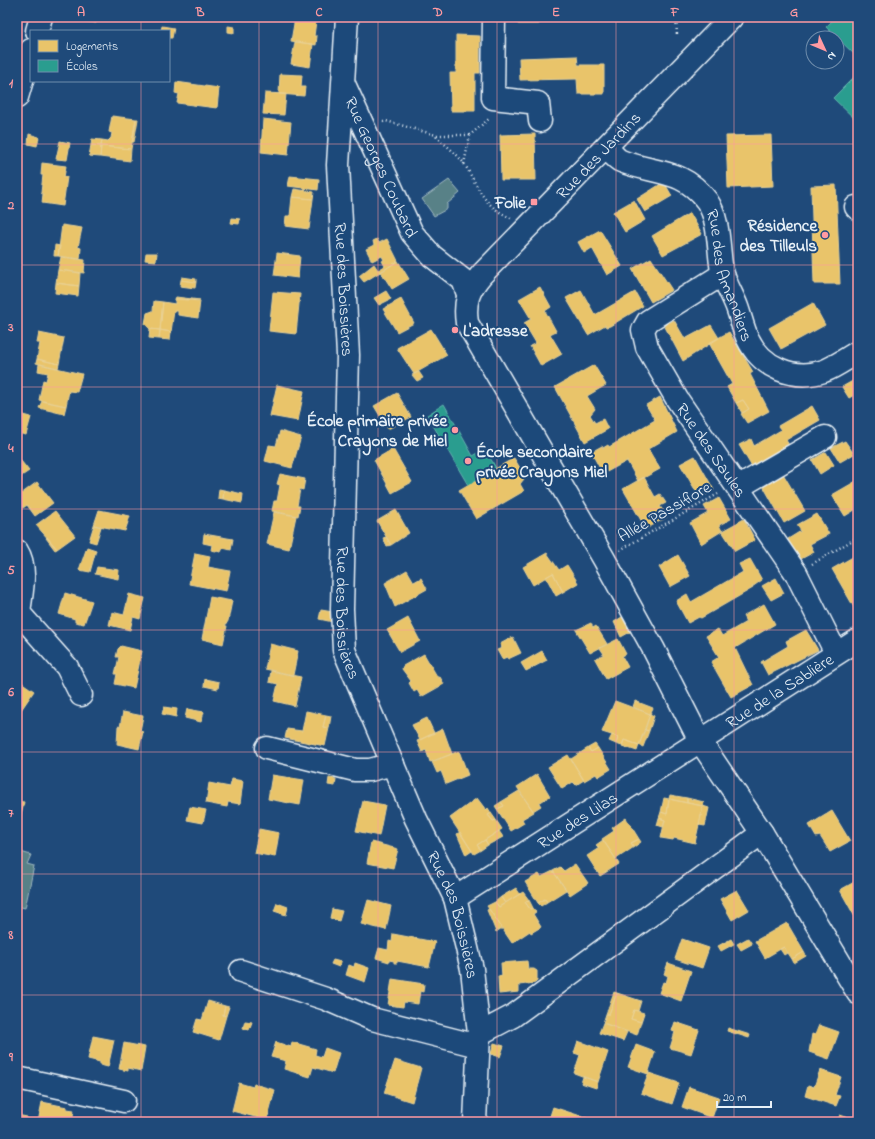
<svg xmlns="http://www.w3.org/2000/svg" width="875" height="1139" font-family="'Indie Flower',sans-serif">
<rect width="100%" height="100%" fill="#1f4a7a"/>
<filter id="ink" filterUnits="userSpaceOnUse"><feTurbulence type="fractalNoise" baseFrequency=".025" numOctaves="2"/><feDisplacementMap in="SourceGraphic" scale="8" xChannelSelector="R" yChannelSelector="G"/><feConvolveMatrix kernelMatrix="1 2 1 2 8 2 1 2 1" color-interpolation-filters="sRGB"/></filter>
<g filter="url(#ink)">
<path fill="#598187" stroke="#a0b9c0" d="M449 180 460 193 447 204V209L434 216 422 199Z
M17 851 31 855 27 864 34 866 25 908 17 906Z"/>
<path fill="#e9c46a" stroke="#e9d295" d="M72 17H98L96 23 72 19Z
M518 17H539V24H518Z
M295 18 316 21 314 36H317L316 45 291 41Z
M162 26 174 28 172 38H169V31H161Z
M228 26 234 27V33L228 32Z
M456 35 480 36V73H475V111H451L450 73H456Z
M295 42 313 44 310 67 291 64Z
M577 56 578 65H604V94H578L577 79 520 80 519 58Z
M280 74 302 75 301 87H305L304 96 279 94Z
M176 82 219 88 217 108 177 103 179 94 175 93Z
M265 93 286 94 284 115 263 114Z
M112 116 136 119 131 149 101 146 102 140 108 141 111 138 112 133 109 132Z
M136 119H138L134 142H132Z
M263 119 291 122 288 155 261 152Z
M29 134 39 137 37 146 28 144Z
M535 134 536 180H501L500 135Z
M771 135 773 186 728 188 726 136Z
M92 139 102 140 101 146 91 145Z
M60 141 70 143 67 160 56 159Z
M91 145 101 146 100 157 89 156Z
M101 146 131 149 130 161 100 157Z
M42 163 66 166 64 177H67L63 206 42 203 43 194 41 193 43 175H41Z
M290 176 319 179 318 190 288 186Z
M664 182 672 196 645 212 637 199Z
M836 185 840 284H814L811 186Z
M294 189 314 192 313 199 292 197Z
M292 197 313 199 309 229 285 226 286 216H290Z
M634 200 645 220 625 232 613 212Z
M690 213 702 234 663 255 652 236Z
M232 218 240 219 239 224 231 223Z
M62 225 82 228 78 247 81 248 80 259 58 256Z
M600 230 622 266 607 275 592 248 584 253 578 242Z
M377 239 379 243 387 239 398 261 364 282 359 276 374 264 378 270 385 266 382 261 384 260 382 256 372 261 366 249 374 245 373 241Z
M55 245 60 246 58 256H54Z
M146 253H157L156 261 145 260Z
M277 253 300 256 298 278 274 275Z
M61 257 85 260 84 273 58 270Z
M651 258 672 290 651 302 632 269Z
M398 261 409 279 392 289 381 272Z
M58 270 80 273 79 286 56 283Z
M182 277 196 279V282L181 280Z
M181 280 196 282 195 288 180 286Z
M56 283 79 286 78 296 55 293Z
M540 287 551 307 545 311 556 331 550 334 562 354 541 366 530 346 536 343 524 323 531 319 519 299Z
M581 290 595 315 635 292 643 306 610 326 606 327 605 325 588 335 566 298Z
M386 291 391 299 379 305 374 298Z
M273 292 300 294 296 334 269 331Z
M176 297 200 300 175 299Z
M175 299 200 301 198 318 178 315V311H174L171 332 160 330 163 302 175 304Z
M401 299 414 323 397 332 383 309Z
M154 301 163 302 160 330 150 329 145 324 147 313 153 311Z
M813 303 825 325 781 349 769 328Z
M674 320 685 339 711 325 719 338 683 361 664 325Z
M150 329 160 330 159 339 149 338Z
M431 329 447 355 414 374 397 348Z
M160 330 171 332 170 340 159 339Z
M729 332 753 372 750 374 769 411 747 423 741 414 749 409 743 400 736 403 727 387 732 384 709 343Z
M39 333 64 338 59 364 37 359 40 343H37Z
M37 359 59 364 58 368 36 363Z
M39 364 82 374 77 392 69 391 66 406 39 400 43 380 46 381 48 373 38 371Z
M594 365 606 385 587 396 595 409 590 415 595 423 603 419 608 429 585 442 555 387Z
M419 372 423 378 417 381 412 375Z
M858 378V396L856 394 849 398 842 387Z
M277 385 304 391 298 421 270 416Z
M397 393 411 417 388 429 374 406Z
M660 397 677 432 648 449 660 469 638 481 627 461 603 474 591 452 602 446 603 448 608 445 609 447 655 420 646 405Z
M743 400 749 409 742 413 736 403Z
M42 401 66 406 64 414 39 408Z
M812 406 820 420 786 440 790 447 752 467 739 445 751 439 754 446 781 430 778 426Z
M17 413 31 417 26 435 17 433Z
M280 431 301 437 292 468 265 461 269 445 276 446Z
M845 441 854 454 840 462 831 448Z
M393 449 412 482 392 493 374 460Z
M826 452 834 465 820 474 812 460Z
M17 456 29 471 17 479Z
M695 456 714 490 700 498 680 464Z
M514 458 523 473 524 479 520 484 524 491 476 519 459 490Z
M782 472 805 511 784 523 762 484Z
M280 474 305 479 303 490 300 489 297 506H300L298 516 272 511 274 501H277L280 485 277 484Z
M644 477 655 497 660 494 666 503 660 506 667 517 646 529 623 489Z
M858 480V508L845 516 832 495Z
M37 482 53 503 35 516 27 505 23 508 17 497Z
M219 489 224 490 223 499 218 498Z
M224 490 243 494 242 503 223 499Z
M719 498 731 519 719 525 722 531 701 544 690 523 708 513 704 506Z
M99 510 130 516 125 531 94 525Z
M396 510 409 533 391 545 377 521Z
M55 511 75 536 57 549 36 525Z
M274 512 296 516 289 549 267 544Z
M817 514 829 534 810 544 814 552 799 560 788 539 801 531 797 525Z
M744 519 755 540 735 551 722 531Z
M94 525 101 527 96 543 89 541Z
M204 534 233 539 231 550 223 548 221 552 211 550 212 545 203 543Z
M47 537 57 549 55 550 46 538Z
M386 537 391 545 387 546 383 538Z
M87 547 96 550 90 572 79 570Z
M195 553 210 556 208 567 230 571 226 591 189 584Z
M547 553 559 570 567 565 578 583 563 592 553 573 533 585 523 567Z
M858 554V607L855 609 832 569Z
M678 555 690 576 670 587 659 567Z
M750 559 762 580 752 587 753 588 701 618 699 617 688 623 676 601 687 594 691 602 743 572 739 564Z
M97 567 119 570 118 579 95 574Z
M407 570 414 582 421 578 427 589 395 607 385 583Z
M553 573 563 592 556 596 546 577Z
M776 578 784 593 771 600 762 586Z
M65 593 92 601 84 624 75 622V619L59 614Z
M129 594 145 598 140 619 133 617 130 630 109 625 112 612 124 615Z
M210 597 232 601 228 621 225 626H227L223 644 202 639Z
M764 604 775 624 735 648 753 685 731 697 711 662 719 657 706 636 718 629 722 636 746 622 743 616Z
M321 610 333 612V622L319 619Z
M622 617 630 632 621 637 614 622Z
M408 618 420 641 400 652 387 630Z
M591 623 593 628 596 626 607 644 590 653 576 630Z
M806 630 818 650 768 675 761 662 788 646 786 641Z
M513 637 521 653 508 659 507 657 502 659 497 650 502 648 500 644Z
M618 639 626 654 622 656 628 667 606 679 595 659 604 654 600 648Z
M270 644 298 651 293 675 265 669Z
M121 646 142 651 134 688 115 684 117 674H115L119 657H116L118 649Z
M542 651 547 660 526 671 521 663Z
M424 654 438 678 440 677 444 684 421 697 417 690 414 692 409 683 411 681 402 669 403 666Z
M271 671 301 677 295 706 274 701 278 684 269 682Z
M205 679 219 682 218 689 204 686Z
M18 680 34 691 17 716V681Z
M615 701 650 714 639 745 624 740 622 746 616 744 618 737 602 732Z
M635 701 653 708 650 714 633 707Z
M164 707 177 709 176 717 162 714Z
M187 709 204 712 201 722 185 718Z
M306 711 326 715 323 727 329 728 325 746 285 738 287 729 302 731Z
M123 712 143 716 140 731 143 732 139 749 117 744 118 726 120 727Z
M650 714 654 716 649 731 645 730Z
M326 715 331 716 329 728 323 727Z
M427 718 434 733 420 740 412 725Z
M443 729 452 754 430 762 426 750 422 752 417 741Z
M645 730 649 731 643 747 639 745Z
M612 735 618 737 616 744 609 741Z
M624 740 639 745 637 751 622 746Z
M595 744 598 748 591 752 588 748Z
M588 748 591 752 598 748 611 769 598 777 596 774 584 781 571 759Z
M459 751 468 775 446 784 441 771 437 773 432 762Z
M568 755 584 780 576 785 573 782 562 789 548 767Z
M537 774 550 796 539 803 541 806 533 811 517 787Z
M272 775 304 780 300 805 268 799Z
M329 778 336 779 335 786 328 785Z
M232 779 243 781 240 804 228 802 227 807 206 803 209 783 230 787Z
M519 791 534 812 522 819 524 823 511 831 497 809 504 806 501 802Z
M670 795 687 798V803L669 799Z
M477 798 486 810 488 808 491 813 488 815 493 821 496 820 502 829 477 845 481 850 474 854 450 818Z
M664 798 669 799 667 814 661 812Z
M687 798 704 802 703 806 687 803Z
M669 799 703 806 695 843 674 838 673 840 661 838 665 820 659 818 661 812 667 814Z
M17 801 24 802 17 830Z
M363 801 385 805 379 836 356 831Z
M501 802 504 806 497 809 495 806Z
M703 806 709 808 705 826 699 825Z
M190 807 206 810 203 823 187 820Z
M832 811 850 841 830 852 820 836 816 837 809 825Z
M491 813 496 820 493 821 488 815Z
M626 818 639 839 631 843 634 847 616 859 602 839 614 831 612 828Z
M659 818 665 820 663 827 657 825Z
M259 829 279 833 275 857 254 853Z
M499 831 503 837 488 845 485 840Z
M460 832 472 851 466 855 457 834Z
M639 839 641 842 634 847 631 843Z
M485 840 488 845 481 850 477 845Z
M603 840 619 864 600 876 587 856 599 848 596 845Z
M371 842 398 849 393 868 367 863Z
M575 864 588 883 570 895 553 871 560 867 564 871Z
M553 871 566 890 547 902 545 899 538 903 525 882 539 874 541 877Z
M858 880V915L855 917 840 890Z
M516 888 520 894 505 903 501 897Z
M737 890 749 910 732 920 720 899Z
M523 892 529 900 525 902 530 909 533 908 536 912 533 914 541 927 531 933 530 931 512 943 487 906 495 902 499 907Z
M501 897 505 903 499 907 495 902Z
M545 899 547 902 541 906 538 903Z
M368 900 391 906 386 930 361 924Z
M529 900 533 908 530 909 525 902Z
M277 903 288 907 286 915 274 911Z
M332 909 342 911 339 921 330 918Z
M489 909 502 928 496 932 487 910Z
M787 923 804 952 792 959 784 947 765 958 755 941Z
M393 934 435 942 429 967 397 961V963H394V961L389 960V962L376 958 379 948 388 950 389 941 392 942Z
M748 938 752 944 741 950 737 944Z
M682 939 709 948 702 968 675 959Z
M731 939 734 944 721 951 718 946Z
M784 947 787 953 784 955 780 949Z
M804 952 806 956 794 963 792 959Z
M333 960 341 962 339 967 331 964Z
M527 961 528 969H534L537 971V981L535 983 519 985V992L499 994 498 976H502L501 963Z
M355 963 369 968 365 982 346 975 349 965 354 967Z
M668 963 691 971 681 1001 659 993 663 982 666 983 668 976 664 974Z
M392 979 424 984 423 992 420 991 418 1004 404 1002 403 1007 388 1005Z
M614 992 617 993 609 1014H606Z
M617 993 641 1001 638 1011 634 1010 631 1019 641 1022 637 1035 603 1023 606 1014H609Z
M208 1001 225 1006 223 1015 226 1016 219 1040 193 1032 197 1019 202 1020Z
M225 1006 229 1007 226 1016 223 1015Z
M634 1010 644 1013 641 1022 631 1019Z
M245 1021 252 1022 249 1030 243 1028Z
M675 1022 699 1030 691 1054 670 1048 675 1032 672 1031Z
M603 1023 627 1032 623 1041 599 1033Z
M819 1025 839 1032 829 1059 809 1052 812 1034 815 1035Z
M728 1028 750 1035 749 1038 727 1031Z
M93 1036 114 1040 108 1067 100 1065V1062L88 1059Z
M578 1041 608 1052 598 1082 574 1073 580 1055 574 1053Z
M276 1042 291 1047 292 1042 316 1049 315 1055 322 1057 325 1048 339 1053 333 1073 313 1067 310 1077 284 1069 286 1061 271 1057Z
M124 1043 145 1047 141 1071 128 1068V1071L119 1069Z
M494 1043 504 1046 500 1057 491 1054Z
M636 1045 655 1052 648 1074 628 1067Z
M395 1060 421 1068 412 1102 384 1093Z
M820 1070 841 1077 835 1095 840 1096 836 1106 805 1096 808 1085 814 1087Z
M649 1073 679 1083 672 1104 641 1093Z
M583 1077 598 1082 596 1088 581 1083Z
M239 1083 253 1087 254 1084 275 1090 267 1120 232 1111Z
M689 1087 719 1097 712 1118 682 1107Z
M42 1102 67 1107V1109L74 1110 72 1122H38Z
M553 1107 587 1118 586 1122H548Z
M17 1115 27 1117 26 1122H17Z
M840 1115 858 1121V1122H837Z"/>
<path fill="#2a9d8f" stroke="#63b6ae" d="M836 17H858V52L855 55 826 27Z
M858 73V122L833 98Z
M444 404 473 456 485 449 496 468 468 485 427 415Z"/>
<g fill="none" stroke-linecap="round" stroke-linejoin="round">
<g stroke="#e8f1f8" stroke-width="25">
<g id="minor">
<path id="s1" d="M347 17 338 165 348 355 342 609 344 650 416 819 455 898 472 969 479 1034 475 1122"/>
<path d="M494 17 493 98 538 103 540 121"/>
<path d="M732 17 482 274C468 290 464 302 467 323L604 559 653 648 700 741 762 833 858 993"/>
<path d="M37 31 41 17"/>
<path id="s2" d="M344 84 412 233 432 256 463 280 468 294"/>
<path d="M17 97 31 50"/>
<path id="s3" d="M606 147C610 151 616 159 621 161 653 174 683 168 707 201 720 220 718 249 722 271 725 283 733 296 737 307 741 318 743 329 748 339 762 368 794 381 824 371 835 367 847 358 858 352"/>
<path d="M856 207 858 209"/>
<path id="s4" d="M723 274 648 321 643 330 647 347 677 399 796 573 836 653"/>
<path d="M739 487 825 437"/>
<path d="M17 551C28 568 21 594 19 613L17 617"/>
<path d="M19 613 67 667 81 695"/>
<path d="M267 748 355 770H370L393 764"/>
<path id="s5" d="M455 898 858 640"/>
<path d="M241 971 326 999 372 1019 478 1046"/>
<path d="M479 1034 513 1016 762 833"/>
<path d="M17 1078 124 1101"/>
</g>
</g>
<path stroke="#e8f1f8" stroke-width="2.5" stroke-dasharray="1 3" stroke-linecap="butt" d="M676 17 677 35
M383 122 386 121 436 135H470L490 118
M436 136C445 145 458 154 465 165 479 188 483 206 511 218
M464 164 470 135
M620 550 718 494
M812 564 858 537"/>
<use href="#minor" stroke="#1f4a7a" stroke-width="22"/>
</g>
</g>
<path fill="none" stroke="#ff9aa2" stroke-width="1" stroke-opacity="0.55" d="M141 17V31M259 17V1122M378 17V1122M497 17V1122M616 17V1122M734 17V1122M141 81V1122M17 144H858M17 265H858M17 387H858M17 509H858M17 630H858M17 752H858M17 874H858M17 995H858"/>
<g fill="#ff9aa2" stroke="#1f4a7a" stroke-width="1.5">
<rect x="530" y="198" width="8" height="8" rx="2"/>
<circle cx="825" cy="235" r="4"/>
<circle cx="455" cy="330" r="4"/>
<circle cx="455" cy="430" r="4"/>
<circle cx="468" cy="461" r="4"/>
</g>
<g text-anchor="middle" stroke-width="4" stroke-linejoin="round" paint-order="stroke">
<g font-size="17" fill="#e8f1f8" stroke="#1f4a7a">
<text transform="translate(598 155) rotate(-46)" y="6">Rue des Jardins</text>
<text dy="6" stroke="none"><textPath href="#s2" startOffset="91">Rue Georges Coubard</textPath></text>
<text dy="6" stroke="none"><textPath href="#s3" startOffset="196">Rue des Amandiers</textPath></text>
<text dy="6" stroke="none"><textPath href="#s1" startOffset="273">Rue des Boissières</textPath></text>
<text dy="6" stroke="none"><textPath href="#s4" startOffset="238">Rue des Saules</textPath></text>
<text transform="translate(664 511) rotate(-30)" y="6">Allée Passiflore</text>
<text dy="6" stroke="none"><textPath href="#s1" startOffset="597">Rue des Boissières</textPath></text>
<text dy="6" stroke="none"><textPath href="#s5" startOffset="385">Rue de la Sablière</textPath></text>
<text dy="6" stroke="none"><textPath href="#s5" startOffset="145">Rue des Lilas</textPath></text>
<text dy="6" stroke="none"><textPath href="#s1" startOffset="921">Rue des Boissières</textPath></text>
</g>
<g font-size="17" font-weight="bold" fill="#e8f1f8" stroke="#1f4a7a" text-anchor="end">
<text x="526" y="208">Folie</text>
<text x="817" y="231">Résidence<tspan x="817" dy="20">des Tilleuls</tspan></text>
<text x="463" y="336" text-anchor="start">L'adresse</text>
<text x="447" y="426">École primaire privée<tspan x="447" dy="20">Crayons de Miel</tspan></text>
<text x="476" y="457" text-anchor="start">École secondaire<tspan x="476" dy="20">privée Crayons Miel</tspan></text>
</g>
</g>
<rect width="875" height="1139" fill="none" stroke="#1f4a7a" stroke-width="44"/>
<rect x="30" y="30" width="140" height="52" fill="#1f4a7a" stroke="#6f8dac"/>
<rect x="38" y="40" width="20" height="12" fill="#e9c46a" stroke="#6f8dac"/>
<text x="66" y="50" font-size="12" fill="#e8f1f8">Logements</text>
<rect x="38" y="60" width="20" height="12" fill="#2a9d8f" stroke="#6f8dac"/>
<text x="66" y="70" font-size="12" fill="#e8f1f8">Écoles</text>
<g transform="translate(825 50) rotate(134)"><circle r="19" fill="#1f4a7a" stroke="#6f8dac"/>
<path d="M0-3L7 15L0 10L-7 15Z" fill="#ff9aa2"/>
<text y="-6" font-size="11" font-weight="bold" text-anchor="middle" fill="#e8f1f8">N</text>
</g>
<path d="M717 1101v6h54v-6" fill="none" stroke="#e8f1f8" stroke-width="2"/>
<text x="723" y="1101" font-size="12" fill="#e8f1f8" stroke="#1f4a7a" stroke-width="3" paint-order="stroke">20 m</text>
<rect x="22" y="22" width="831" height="1095" fill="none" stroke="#ff9aa2" stroke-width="1.5"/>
<g font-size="13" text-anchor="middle" font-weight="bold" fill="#ff9aa2">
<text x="81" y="16">A</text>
<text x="200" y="16">B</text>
<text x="319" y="16">C</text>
<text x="438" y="16">D</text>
<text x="556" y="16">E</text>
<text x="675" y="16">F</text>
<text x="794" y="16">G</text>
<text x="11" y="87">1</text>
<text x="11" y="209">2</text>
<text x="11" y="331">3</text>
<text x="11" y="452">4</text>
<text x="11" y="574">5</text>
<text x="11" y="696">6</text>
<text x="11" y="817">7</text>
<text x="11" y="939">8</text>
<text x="11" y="1061">9</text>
</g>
</svg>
